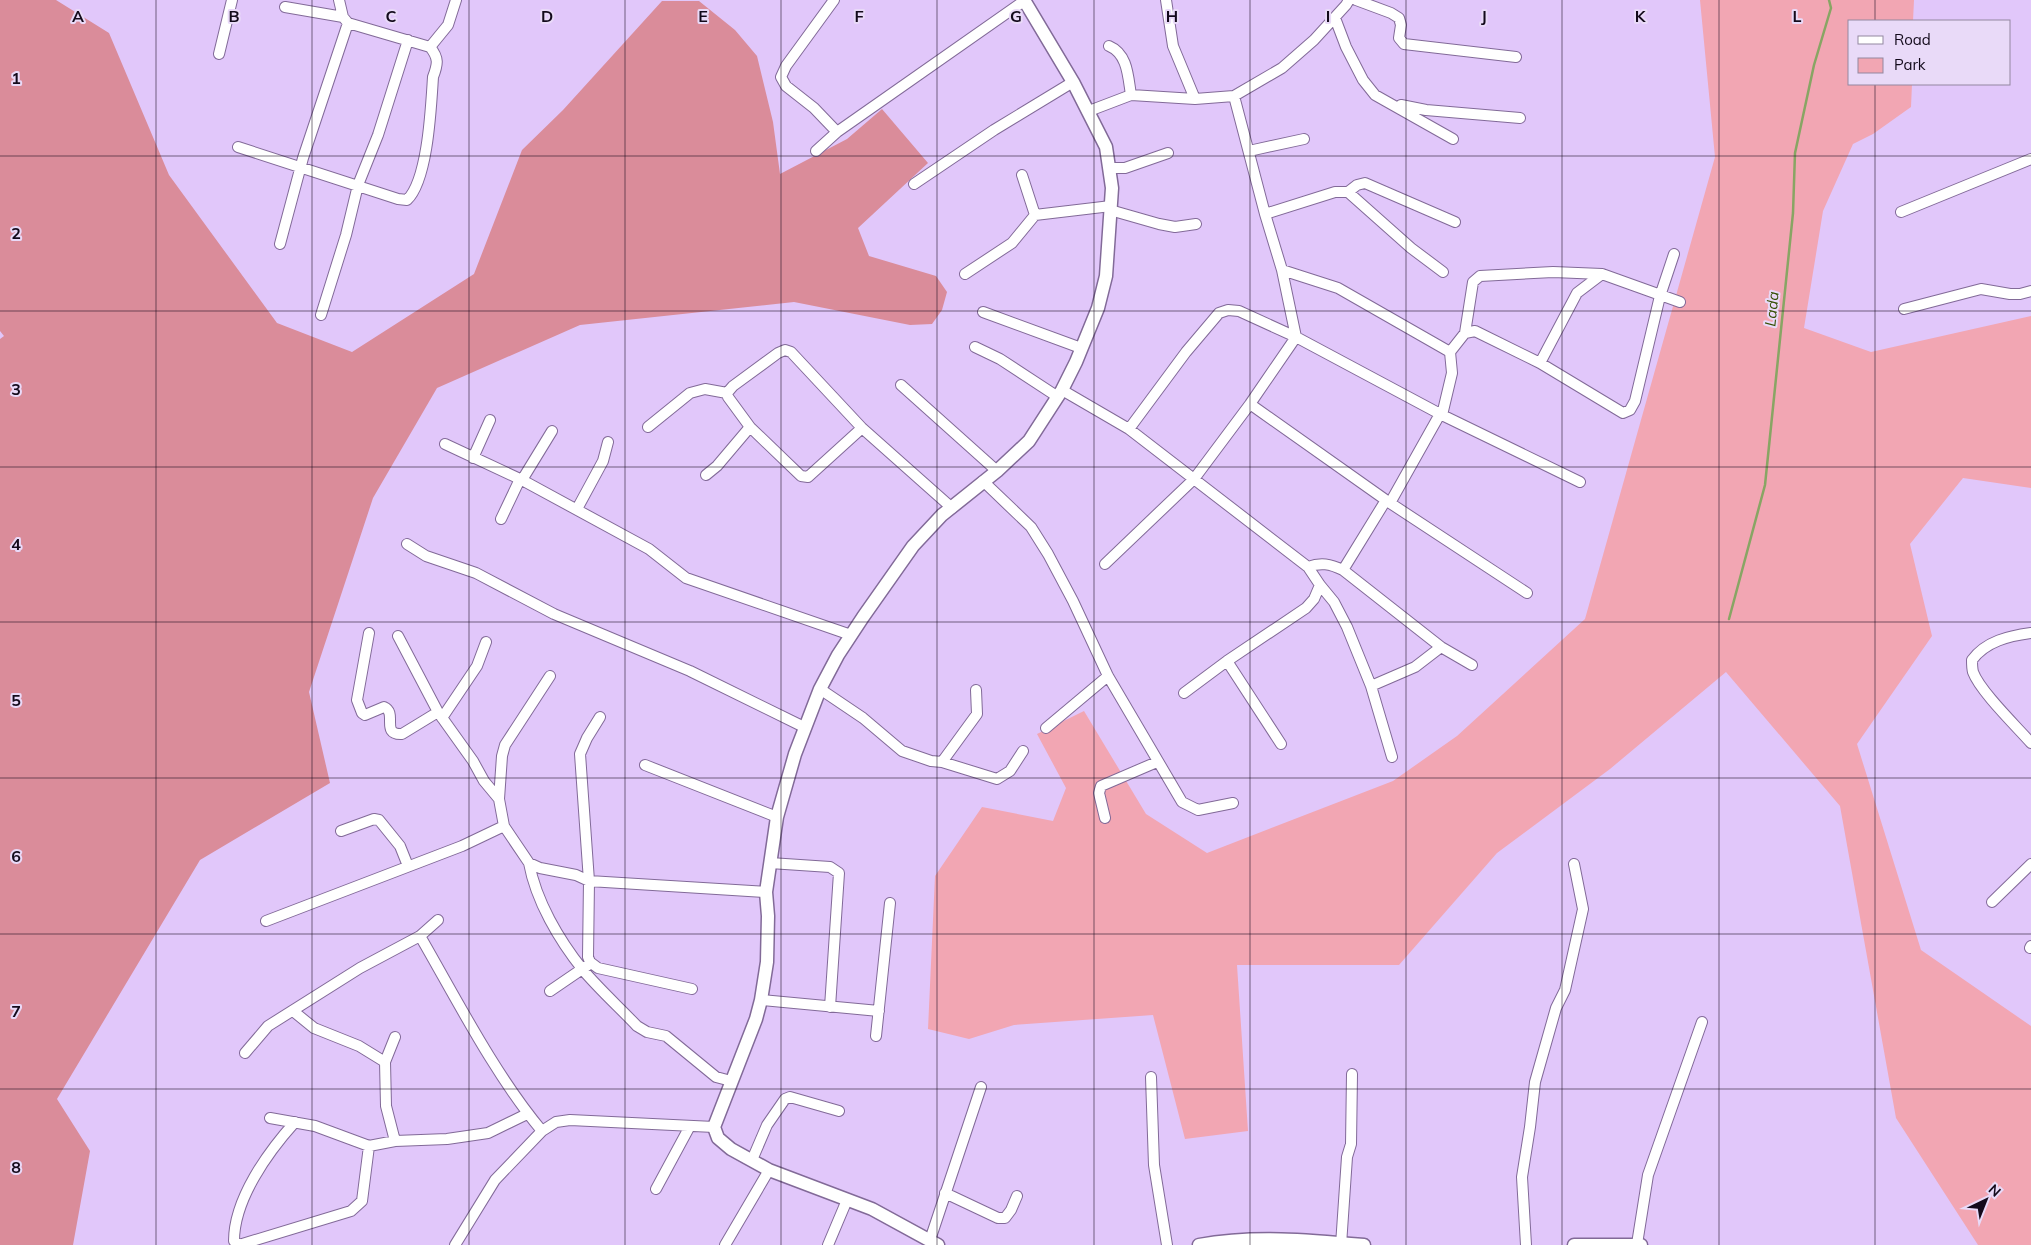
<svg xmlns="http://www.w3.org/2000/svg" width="2031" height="1245" font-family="Mulish,sans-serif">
<rect width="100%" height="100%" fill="#e1c7fa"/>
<path fill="#f2a6b3" d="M1700 0H1914L1913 21H1850V84H1912L1911 107 1873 134 1853 144 1823 211 1804 328 1871 352 2031 316V488L1963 478 1910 544 1932 636 1857 744 1921 950 2031 1026V1245H1978L1896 1118 1840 806 1726 672 1610 769 1497 853 1399 965H1237L1248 1131 1185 1139 1153 1015 1014 1025 969 1039 928 1029 935 876 982 807 1053 821 1066 788 1037 734 1084 711 1146 814 1207 853 1393 781 1457 736 1585 619 1715 157Z"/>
<path fill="#da8c9a" d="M0 0H56L109 33 169 175 277 323 352 352 474 274 522 150 563 110 662 1H699L735 30 757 56 773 122 780 174 847 139 882 109 928 163 858 228 869 256 936 276 947 292 942 310 932 324 910 325 794 302 580 325 437 388 373 498 309 692 330 783 200 860 57 1099 90 1151 73 1245H0V339L4 336 0 331Z"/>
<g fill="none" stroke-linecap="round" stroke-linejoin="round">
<path stroke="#88a564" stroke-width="2.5" d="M1729 619 1765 485 1793 213 1795 153 1814 65 1831 8 1829 0"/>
<g stroke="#826a98" stroke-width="12">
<path id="minor" d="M834 0 786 66 781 77 786 86 814 108 837 132
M1166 0 1173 46 1195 99
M1356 0 1391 13 1399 18 1401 25 1399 38 1404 44 1516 57
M285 7 343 17
M1335 18 1346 47 1363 80 1375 95 1453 139
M1109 46C1128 54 1128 77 1131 95
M430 47 448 25 456 0
M219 54 232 0
M1401 105 1426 110 1520 118
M1089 111 1131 95 1195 99 1234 96 1282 68 1314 40 1346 5 1349 0
M238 147 398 199 407 200C428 180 431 107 433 77 438 64 439 58 430 47L348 23 343 17 339 0
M816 151 837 132 1024 1
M1249 151 1304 139
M1110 168H1125L1168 153
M1022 175 1035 215
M914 184 994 130 1073 82
M1348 192 1357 185 1365 183 1455 222
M1110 210 1159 224 1175 227 1196 224
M1901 212 2031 159
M1265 214 1335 192H1348L1411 248 1443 272
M280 244 303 158 348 23
M1282 270 1338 288 1450 352
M965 274 1012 243 1035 215 1111 206
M1904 309 1981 289 2010 294H2020L2031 291
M983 312 1081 348
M321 315 346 235 358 185 378 135 408 40
M1465 333 1473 282 1480 276 1553 272 1602 274 1680 302
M975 347 1000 359 1058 397
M1540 363 1577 293 1602 274
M901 385 997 471
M1062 390 1129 429 1308 567 1320 585 1334 602 1347 627 1371 686 1392 757
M727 393 733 386 778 353 785 350 791 352 862 428 952 508
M727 393 728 397 750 427 801 476 808 477 862 428
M1250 404 1390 503 1527 593
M1442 415 1452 373 1450 352 1465 333 1475 331 1540 363 1623 413 1630 410 1635 401 1660 296 1674 254
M648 427 690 393 705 389 727 393
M1129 429 1186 352 1219 313 1228 310 1239 311 1296 337 1442 415 1580 482
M445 444 522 480 649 549 686 578 851 635
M473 458 490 420
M706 475 717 466 750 427
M522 480 552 431
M983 481 1031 527 1048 554 1073 601 1108 676 1182 802 1198 810 1233 803
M1390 503 1440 414
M577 509 603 461 608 442
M501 519 520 479
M407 544 426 556 476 573 554 614 690 671 804 727
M1105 564 1194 479 1250 404 1296 337 1282 270 1265 214 1234 96
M1308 567C1321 562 1330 564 1343 570L1441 647 1472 665
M1343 570 1386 500
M369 633 357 700 362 713 365 715 384 707C398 713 380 735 402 734L438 712
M2031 633C2009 636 1986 641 1972 660 1972 663 1972 668 1973 672 1980 691 2016 726 2031 743
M398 636 438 712 473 761 484 781 499 799
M1227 661 1281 744
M550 676 505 745 502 756 499 799 504 826 529 863 540 868 576 875 589 881 766 892
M1371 686 1415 667 1441 647
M820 689 863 718 902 751 931 761 942 762 997 779 1010 771 1023 751
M1184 693 1227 661 1306 608 1314 599 1320 585
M600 717 587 738 580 754 589 881 588 957 590 962 598 968 692 989
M442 718 477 666 486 642
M1046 728 1108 676
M942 762 977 714 976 690
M645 765 777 817
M1105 818 1099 793 1101 786 1157 762
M341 831 374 819 379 820 400 846 408 866
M529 863C536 901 559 940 583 970 600 990 619 1007 637 1026L647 1032 666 1036 716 1077 731 1081
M770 863 830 867 839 873 830 1007
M1992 902 2031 864
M266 921 462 846 504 826
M420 936C457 1000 495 1075 542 1131
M2030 948 2031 946
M550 991 588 965
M761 1000 879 1011
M293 1011 314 1028 359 1046 385 1062
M876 1036 890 903
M395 1037 385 1062 386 1106 395 1141
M245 1053 268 1026 360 968 420 936 438 920
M1151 1077 1154 1165 1167 1245
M270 1118 315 1126 369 1146 395 1141 447 1139 488 1133 527 1114
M295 1122C268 1152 234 1199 234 1241L239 1245 351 1211 362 1201 369 1146
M752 1160 767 1125 785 1099 790 1097 839 1111
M656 1189 690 1126
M945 1193 998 1218H1005L1011 1210 1017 1196
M930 1240 981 1087
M1637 1244 1648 1175 1702 1022
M455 1245 495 1180 542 1131 556 1122 570 1120 714 1127
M725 1245 769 1170
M828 1245 847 1200
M1341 1245 1347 1157 1351 1144 1352 1074
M1526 1245 1522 1177 1530 1127 1535 1082 1556 1008 1565 990 1583 909 1574 864"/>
</g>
<g stroke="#826a98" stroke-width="15">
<path id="tertiary" d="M938 1245 872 1209 769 1170 731 1149 718 1138 714 1127 756 1019 761 1000 767 962 768 916 766 892 777 817 795 754 820 689 838 655 863 617 913 546 942 515 997 471 1029 441 1062 390 1076 362 1098 308 1106 276 1112 188 1106 147 1073 82 1024 0
M1199 1245C1253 1235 1309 1240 1364 1245
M1574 1245H1641"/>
</g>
<use href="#minor" stroke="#fff" stroke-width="10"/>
<use href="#tertiary" stroke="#fff" stroke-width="12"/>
</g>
<path fill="none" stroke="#130a1b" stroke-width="1" stroke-opacity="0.55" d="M156 0V1245M312 0V1245M469 0V1245M625 0V1245M781 0V1245M937 0V1245M1094 0V1245M1250 0V1245M1406 0V1245M1562 0V1245M1719 0V1245M1875 0V21M1875 84V1245M0 156H2031M0 311H2031M0 467H2031M0 622H2031M0 778H2031M0 934H2031M0 1089H2031"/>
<g text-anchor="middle" stroke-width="4" stroke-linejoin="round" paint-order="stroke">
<g font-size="15" font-style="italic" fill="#354f03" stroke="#e9daf8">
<text transform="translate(1772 309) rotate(-84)" y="5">Lada</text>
</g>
</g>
<g font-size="16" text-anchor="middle" font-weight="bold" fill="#130a1b" stroke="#e9daf8" stroke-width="4" stroke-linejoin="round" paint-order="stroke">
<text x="78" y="22">A</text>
<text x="234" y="22">B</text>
<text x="391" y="22">C</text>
<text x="547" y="22">D</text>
<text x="703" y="22">E</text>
<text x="859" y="22">F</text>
<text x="1016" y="22">G</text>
<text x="1172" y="22">H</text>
<text x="1328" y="22">I</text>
<text x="1484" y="22">J</text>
<text x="1640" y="22">K</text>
<text x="1797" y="22">L</text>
<text x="16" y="84">1</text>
<text x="16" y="239">2</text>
<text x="16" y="395">3</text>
<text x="16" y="550">4</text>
<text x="16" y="706">5</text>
<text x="16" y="862">6</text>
<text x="16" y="1017">7</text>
<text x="16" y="1173">8</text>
</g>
<rect x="1848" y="20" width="162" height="65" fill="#e9daf8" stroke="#9387a0"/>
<rect x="1858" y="36" width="25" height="8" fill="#ffffff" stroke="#9387a0"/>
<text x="1894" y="45" font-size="15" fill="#130a1b">Road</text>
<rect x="1858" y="58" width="25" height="15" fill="#f2a6b3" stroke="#9387a0"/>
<text x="1894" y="70" font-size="15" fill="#130a1b">Park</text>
<g transform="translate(1986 1200) rotate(43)" stroke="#e9daf8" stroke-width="4" paint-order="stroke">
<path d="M0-4L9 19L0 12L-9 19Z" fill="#130a1b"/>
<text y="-8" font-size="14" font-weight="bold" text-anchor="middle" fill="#130a1b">N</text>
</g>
</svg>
